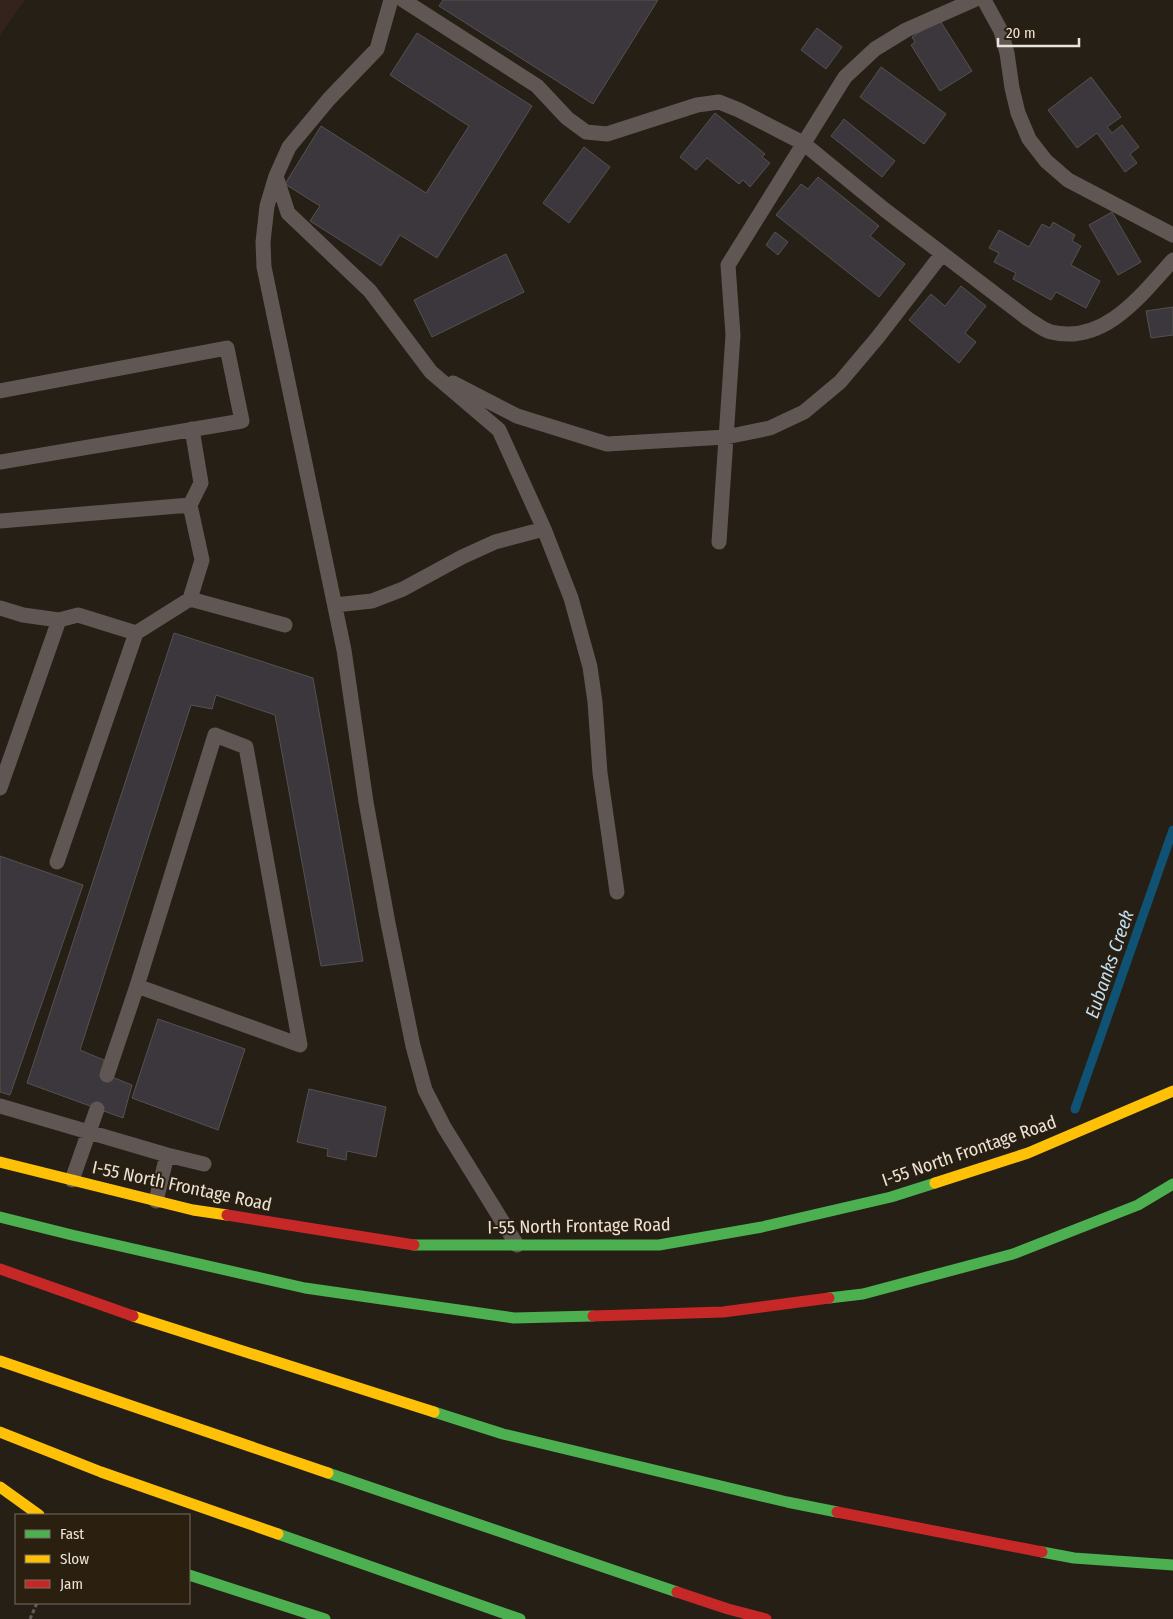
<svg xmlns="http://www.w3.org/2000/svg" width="1173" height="1619" font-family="'Fira Sans Condensed',sans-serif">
<rect width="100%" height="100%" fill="#251f16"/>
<path fill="#34231d" d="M0 0H25L0 35Z"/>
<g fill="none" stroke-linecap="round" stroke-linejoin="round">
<path stroke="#105273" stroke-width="9" d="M1075 1109 1173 830"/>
</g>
<path fill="#3b373c" stroke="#545251" d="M443 0H658L593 104 439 6Z
M939 19 972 71 940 91 911 45 915 42 912 37Z
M817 28 842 47 826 69 801 50Z
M417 33 532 106 437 258 400 235 381 266 310 221 320 206 285 184 321 126 426 193 469 126 390 75Z
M881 67 946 114 924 144 860 97Z
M1091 77 1121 117 1107 127 1112 133 1122 125 1139 147 1130 154 1137 163 1125 172 1097 133 1077 148 1048 110Z
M715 113 765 154 762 157 770 163 750 187 743 180 739 184 707 158 696 170 680 157Z
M844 119 895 161 882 177 831 136Z
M584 147 610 167 569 223 543 203Z
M818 177 879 226 870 236 905 264 879 297 776 215 801 184 808 189Z
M1112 212 1141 262 1118 275 1089 225Z
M1053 222 1075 235 1072 241 1081 246 1071 265 1100 281 1086 308 1056 292 1051 300 1013 279 1016 273 994 262 999 253 989 248 999 230 1029 247 1042 224 1050 228Z
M775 232 788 242 778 255 766 245Z
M506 254 524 292 432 337 414 300Z
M961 286 986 306 965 333 976 342 959 363 909 320 931 294 945 306Z
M1173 307V335L1151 338 1146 311Z
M174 633 313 678 363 961 321 966 275 715 216 695 212 709 191 705 80 1050 104 1060 107 1075 132 1085 123 1118 27 1083Z
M0 856 83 885 10 1095 0 1092Z
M158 1019 245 1049 218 1130 132 1098Z
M309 1089 386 1107 376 1157 347 1151 346 1160 327 1156 328 1149 297 1142Z"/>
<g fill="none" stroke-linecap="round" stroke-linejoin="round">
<path stroke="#625b57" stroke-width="3" stroke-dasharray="4 2.5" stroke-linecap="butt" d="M30 1619 37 1603"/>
<path stroke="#605653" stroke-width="15" d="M391 0 377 49 329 99 289 147 276 176 267 206 263 242 264 267 344 650 366 802 388 923 413 1046 425 1090 444 1127 517 1245
M403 0 537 86 567 118 586 132 607 134 697 105 719 102 739 110 803 143 885 210 1028 319C1035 323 1043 330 1051 332 1105 345 1142 294 1173 260
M984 0 1001 31 1007 53 1012 88 1018 113 1029 139 1046 161 1068 180 1173 235
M276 176 288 213 370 291 431 372 499 430 544 529 571 598 590 667 595 702 600 773 617 892
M453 383 517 416 607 444 726 437 770 428 804 412 840 382 878 337 942 254
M0 391 227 348 242 421 0 462
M190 505 201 483 192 429
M0 521 190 505 202 560 190 599 285 625
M719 542 733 335 728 265 845 77 875 49 906 30 974 0
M335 605 372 601 403 589 462 557 495 542 544 529
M0 608 23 615 59 620 0 788
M59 620 78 615 136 633
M57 862 136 633 190 599
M107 1075 137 986 215 735 246 747 300 1045 137 986
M0 1106 167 1155 204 1164
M72 1180 97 1109
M156 1201 167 1155"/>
<path stroke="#4caf50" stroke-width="11" d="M0 1217 72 1235 305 1288 514 1318 593 1316
M414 1245H659L762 1227 891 1197 935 1183
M829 1298 863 1294 1013 1254 1138 1205 1173 1184
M434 1412 503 1434 787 1502 837 1512
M328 1473 677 1592
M278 1534 520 1619
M1042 1552 1074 1558 1173 1565
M189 1575 325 1619"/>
<path stroke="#ffc107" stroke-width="11" d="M0 1162 193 1210 227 1215
M935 1183 1028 1153 1173 1091
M133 1316 434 1412
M0 1361 328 1473
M0 1432 101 1472 278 1534
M0 1487 39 1515"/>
<path stroke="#c62828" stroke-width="11" d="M227 1215 414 1245
M0 1269 133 1316
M593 1316 723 1312 829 1298
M837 1512 1042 1552
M677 1592 728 1609 766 1619"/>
</g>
<g text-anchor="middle" stroke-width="4" stroke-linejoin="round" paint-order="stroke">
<g font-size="18" fill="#ebe3d9" stroke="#2b2010">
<text transform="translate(969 1151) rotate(-19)" y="6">I-55 North Frontage Road</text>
<text transform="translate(182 1186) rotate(12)" y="6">I-55 North Frontage Road</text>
<text transform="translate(579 1226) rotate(-1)" y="6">I-55 North Frontage Road</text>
</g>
<g font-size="19" font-style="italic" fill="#bddff6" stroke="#2b2010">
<text transform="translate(1109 964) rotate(-71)" y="7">Eubanks Creek</text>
</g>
</g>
<rect x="15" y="1514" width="175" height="90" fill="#2b2010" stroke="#786e60"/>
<rect x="25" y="1530" width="25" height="8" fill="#4caf50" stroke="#786e60"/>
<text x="60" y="1539" font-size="15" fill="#ebe3d9">Fast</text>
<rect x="25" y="1555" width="25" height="8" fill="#ffc107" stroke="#786e60"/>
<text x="60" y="1564" font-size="15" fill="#ebe3d9">Slow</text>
<rect x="25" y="1580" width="25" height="8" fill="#c62828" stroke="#786e60"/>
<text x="60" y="1589" font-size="15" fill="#ebe3d9">Jam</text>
<path d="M998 38v8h81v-8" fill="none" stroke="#ebe3d9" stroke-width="2.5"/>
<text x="1006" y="38" font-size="15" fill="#ebe3d9" stroke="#2b2010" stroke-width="4" paint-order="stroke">20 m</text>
</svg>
